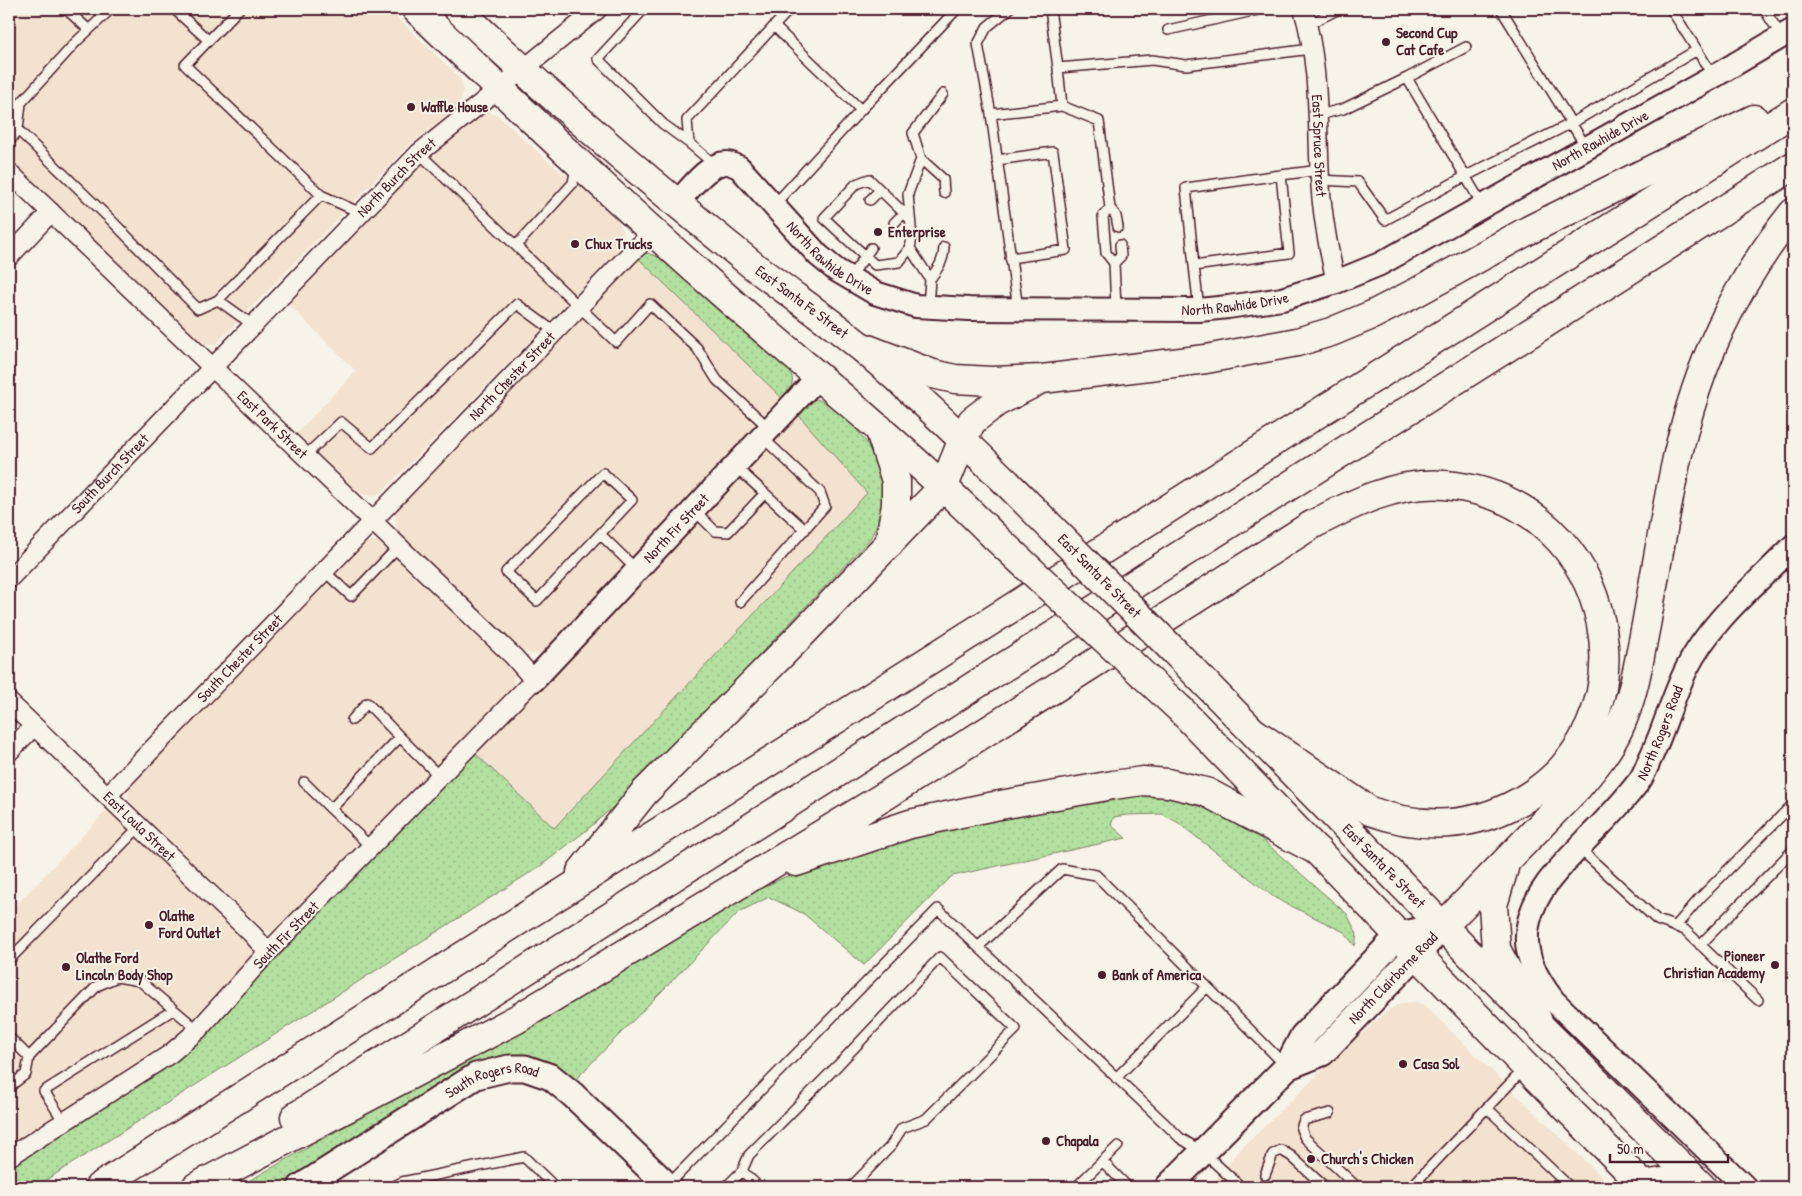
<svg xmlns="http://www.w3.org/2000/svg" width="1802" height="1196" font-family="'Patrick Hand',sans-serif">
<defs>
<pattern id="grass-dots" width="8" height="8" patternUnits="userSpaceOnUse" patternTransform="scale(1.25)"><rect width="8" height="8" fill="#b2e09f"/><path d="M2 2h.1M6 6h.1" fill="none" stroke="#9bc089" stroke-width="1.8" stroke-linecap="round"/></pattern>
</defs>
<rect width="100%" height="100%" fill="#f7f3e8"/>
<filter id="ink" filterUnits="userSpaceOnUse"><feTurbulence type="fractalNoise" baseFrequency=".02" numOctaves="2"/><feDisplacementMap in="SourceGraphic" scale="10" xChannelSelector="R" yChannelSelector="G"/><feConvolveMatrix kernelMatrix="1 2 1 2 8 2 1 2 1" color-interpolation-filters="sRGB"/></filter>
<g filter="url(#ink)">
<path fill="#f2e2cf" d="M9 9H388L456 74 462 83 463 92 461 99 454 110 408 146 218 342 213 345H209L198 340 9 158Z
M490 112 501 118 544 158 584 190 619 222 624 236 623 242 620 249 382 492 375 496 364 495 354 489 297 433 356 371 285 301 432 152 477 115Z
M638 258 782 398 549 649 542 653 532 654 522 650 400 533 396 525 395 512 397 507Z
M795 411 867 493 554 828 474 752Z
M370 541H378L385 544 510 666 515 672 513 686 508 693 283 927 275 932H269L262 928 133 805 128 798V792L130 785 360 546Z
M108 809 244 934 249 942 252 950 249 962 178 1036 165 1048 9 1146V913Z
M1415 1002 1424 1005 1612 1187H1208L1224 1171 1235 1155 1350 1044 1388 1011 1397 1005Z"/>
<path fill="url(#grass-dots)" stroke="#7e8065" d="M647 253 659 257 784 363C796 378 795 385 782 398L638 258Z
M817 399C849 412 880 453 884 487 887 502 877 526 870 539L620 801 588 829 542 865 35 1187H9V1167L170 1065 196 1043 474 752 554 828 867 493 795 411 809 401Z
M1129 793 1192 796 1243 823 1347 914 1357 934 1355 946 1344 932 1275 898 1177 822 1162 814 1126 815 1114 817 1111 825 1126 838 952 876 864 965 804 914 769 897 739 912 575 1080 558 1069 455 1080 280 1187H238L462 1060 720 910 774 882 804 868 889 840Z"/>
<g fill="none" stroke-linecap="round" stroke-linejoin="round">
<g stroke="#4a1f2b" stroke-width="12">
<path id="service" d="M66 9 89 30
M111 9 76 42 21 103 18 130 111 220 198 309 218 300 253 325
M174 9 208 40
M239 9 185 65 321 195 361 213
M644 9 598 59 663 124 689 143
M1050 9 1058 68
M1501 9 1586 147
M1671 9 1697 50
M1764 9 1782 37
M1307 25 1339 9
M774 26 861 110 774 205
M1168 30 1262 9
M1407 78 1466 47
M1062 106 1099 121 1110 208 1103 216 1106 253 1114 263 1116 308
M861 110 957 9
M991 114 978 44 987 27 1009 9
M1318 115 1343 109 1407 78 1483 206
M9 142 18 130
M419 153 516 246
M921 159 943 179 944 193
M997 160 1053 152 1066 250 1010 258
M715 165 689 143 687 120 790 9
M576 166 573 183 516 246 616 342 650 304 697 348 717 380 769 428
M1320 180 1358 182 1385 220 1466 176 1572 123 1697 50 1713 76
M870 200 880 190
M1110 208 1116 216 1118 227
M910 219 869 179 856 184 824 218 875 265 899 262 910 248 912 238 908 194 921 159 913 133 943 94
M894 223 904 213
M910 248 930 279 928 307
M1114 263 1121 256 1120 245
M1194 266 1186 188 1281 175
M849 279 871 248
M930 279C938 268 944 261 944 247
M218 300 321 195
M1018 309 991 114 1062 106 1058 68 1152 60 1186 65 1311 49
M1199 309 1194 266 1289 253 1281 175 1320 170
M305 456 341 422 372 448 517 304 555 332
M735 466 805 530
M694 510 715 531 728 532 765 493
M600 534 632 500 603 473 506 572 537 601 600 534 637 570
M324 571 351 596 399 546
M740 602 825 506 820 492 762 437
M352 720 367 703 400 737
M304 782 331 809 400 737 440 777
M331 809 371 847
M1579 848 1657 920 1685 930 1758 1000
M1675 927 1700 898 1793 804
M1700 945 1793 850
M978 947 1062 869 1096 875 1285 1065
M9 960 140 826
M9 1037 29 1057
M1116 1078 1207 987
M9 1087 26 1074 29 1057 97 986 117 977 140 981 198 1030
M1487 1108 1570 1187
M1330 1113 1304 1120 1301 1129 1305 1138 1357 1187
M64 1122 44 1091 173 1010
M1102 1161 1128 1187
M742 1171 759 1187
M1265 1175 1273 1154 1281 1150 1291 1156 1325 1187
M668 1185 938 909 1174 1132 1180 1138 1203 1152 1241 1187
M392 1187 402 1182 524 1157 555 1187
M726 1187 742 1171 749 1155 838 1065 940 957 1016 1029 926 1119 902 1128 890 1147 851 1187
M1076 1187 1118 1146
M1411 1187 1524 1069"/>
</g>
<g stroke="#4a1f2b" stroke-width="21">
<g id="minor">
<path id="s1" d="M1303 9C1320 64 1317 122 1320 180 1322 214 1328 248 1336 282"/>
<path id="s2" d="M9 172 514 657 534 680 268 952 198 1030 170 1054 9 1157"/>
<path d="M9 257 51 212"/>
<path id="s3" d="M9 579 419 153 598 9"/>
<path id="s4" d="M9 702 252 934 268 952"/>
<path d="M9 752 34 726"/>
<path id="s5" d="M108 795 632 252 653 233"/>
</g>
</g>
<g stroke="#4a1f2b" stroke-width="26">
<g id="tertiary">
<path id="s6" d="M677 203C689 190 709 162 727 163 731 163 735 166 739 167L818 255 836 270 875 293 916 306 969 309 1199 310 1228 307 1282 299 1336 282 1380 264 1713 77 1793 30"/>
<path id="s7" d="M534 680 818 377"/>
<path id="s8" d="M1745 1187 1554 1001C1536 978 1521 951 1529 921 1537 887 1564 864 1587 839 1606 820 1624 801 1640 780 1644 774 1647 766 1650 759 1664 730 1672 698 1687 668 1711 620 1756 585 1793 546"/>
</g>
</g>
<g stroke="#4a1f2b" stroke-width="29">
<g id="secondary">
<path d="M1287 1067 1322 1053 1431 939"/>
<path id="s9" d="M301 1187 476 1076 509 1068H525L551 1077 573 1095 669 1187"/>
<path d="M1168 1187 1287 1067 1303 1036 1399 935 1443 926"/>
</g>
</g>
<g stroke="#4a1f2b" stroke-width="31">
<g id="primary">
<path d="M416 9C517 106 619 203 725 296 815 375 910 451 995 537"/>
<path id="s10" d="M458 9C553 100 653 185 755 267 790 294 827 319 861 347 912 390 960 437 1007 483"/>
<path id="s11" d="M1175 652 1540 1026 1702 1187"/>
<path d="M1181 710 1526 1067 1645 1187"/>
<path d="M1643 1185 1662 1182 1674 1187"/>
</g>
</g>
<g stroke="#4a1f2b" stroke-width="31">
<path id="motorway" d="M860 346 933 374 955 379 991 381 1042 379 1206 359 1297 342 1331 332 1372 315 1417 292 1529 230 1754 119
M879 428 896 481V505L889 544
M796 862 910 824 989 807 1113 785 1143 781 1168 783 1206 792 1318 851
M1504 868 1493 905 1496 949 1507 970 1530 1003 1540 1026
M581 872 644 793 802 634 944 486 963 439 972 421 997 402 1034 383
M1443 926 1578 787C1593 769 1609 750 1619 728 1634 696 1639 660 1646 625 1656 570 1665 513 1677 458 1698 365 1733 287 1793 213
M295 1117 1793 166
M99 1187 1793 112
M196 1187 517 1019 888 794 1310 526C1351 504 1397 481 1445 485 1618 499 1666 731 1509 807 1463 829 1417 828 1370 811L1255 733"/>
</g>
<use href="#service" stroke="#f7f3e8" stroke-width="9"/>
<use href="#minor" stroke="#f7f3e8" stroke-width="18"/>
<use href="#tertiary" stroke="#f7f3e8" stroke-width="22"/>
<use href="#secondary" stroke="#f7f3e8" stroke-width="25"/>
<use href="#primary" stroke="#f7f3e8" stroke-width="28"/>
<use href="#motorway" stroke="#f7f3e8" stroke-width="28"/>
<g stroke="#4a1f2b" stroke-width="31" stroke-linecap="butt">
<g id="primary-bridge">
<path id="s12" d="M1007 483 1175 652"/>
<path d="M995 537 1181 710"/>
</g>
</g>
<use href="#primary-bridge" stroke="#f7f3e8" stroke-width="28"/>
</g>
</g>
<g fill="#4a1f2b" stroke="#f7f3e8" stroke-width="2">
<circle cx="1386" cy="42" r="5"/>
<circle cx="411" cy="107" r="5"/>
<circle cx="878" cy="232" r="5"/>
<circle cx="575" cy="244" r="5"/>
<circle cx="149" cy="925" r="5"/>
<circle cx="1775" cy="965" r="5"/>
<circle cx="66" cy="967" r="5"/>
<circle cx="1102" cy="975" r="5"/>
<circle cx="1403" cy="1064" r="5"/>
<circle cx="1046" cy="1141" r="5"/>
<circle cx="1311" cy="1159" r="5"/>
</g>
<g text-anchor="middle" stroke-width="4" stroke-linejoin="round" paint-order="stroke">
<g font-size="15" font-weight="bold" fill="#4a1f2b" stroke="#f7f3e8" text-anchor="start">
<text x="1396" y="38">Second Cup<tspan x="1396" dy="17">Cat Cafe</tspan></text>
<text x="421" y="112">Waffle House</text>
<text x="888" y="237">Enterprise</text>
<text x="585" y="249">Chux Trucks</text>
<text x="159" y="921">Olathe<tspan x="159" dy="17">Ford Outlet</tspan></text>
<text x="1765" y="961" text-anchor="end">Pioneer<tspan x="1765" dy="17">Christian Academy</tspan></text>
<text x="76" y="963">Olathe Ford<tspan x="76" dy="17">Lincoln Body Shop</tspan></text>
<text x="1112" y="980">Bank of America</text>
<text x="1413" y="1069">Casa Sol</text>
<text x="1056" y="1146">Chapala</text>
<text x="1321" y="1164">Church's Chicken</text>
</g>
<g font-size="15" fill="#4a1f2b" stroke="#f7f3e8">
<text dy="5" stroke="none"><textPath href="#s6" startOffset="1032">North Rawhide Drive</textPath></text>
<text dy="5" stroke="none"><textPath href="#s1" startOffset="138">East Spruce Street</textPath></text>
<text dy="5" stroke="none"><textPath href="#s3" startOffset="558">North Burch Street</textPath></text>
<text dy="5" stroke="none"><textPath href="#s6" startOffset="208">North Rawhide Drive</textPath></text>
<text dy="5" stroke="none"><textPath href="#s10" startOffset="452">East Santa Fe Street</textPath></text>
<text dy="5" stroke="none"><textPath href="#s6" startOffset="628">North Rawhide Drive</textPath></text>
<text dy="5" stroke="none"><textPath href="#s5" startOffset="582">North Chester Street</textPath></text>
<text dy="5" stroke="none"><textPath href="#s2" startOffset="365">East Park Street</textPath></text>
<text dy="5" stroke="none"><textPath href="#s3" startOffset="146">South Burch Street</textPath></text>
<text dy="5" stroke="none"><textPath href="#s7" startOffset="208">North Fir Street</textPath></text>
<text dy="5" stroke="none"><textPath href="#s12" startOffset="131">East Santa Fe Street</textPath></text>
<text dy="5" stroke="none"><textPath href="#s5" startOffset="190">South Chester Street</textPath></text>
<text dy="5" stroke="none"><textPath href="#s8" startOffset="586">North Rogers Road</textPath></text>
<text dy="5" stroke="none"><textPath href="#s4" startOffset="180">East Loula Street</textPath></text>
<text dy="5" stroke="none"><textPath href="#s11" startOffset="299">East Santa Fe Street</textPath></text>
<text transform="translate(286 935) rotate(-46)" y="5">South Fir Street</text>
<text transform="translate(1393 978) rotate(-46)" y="5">North Clairborne Road</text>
<text dy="5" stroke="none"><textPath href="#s9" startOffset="222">South Rogers Road</textPath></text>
</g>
</g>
<rect width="1802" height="1196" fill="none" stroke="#f7f3e8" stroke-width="30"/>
<rect x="15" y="15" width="1772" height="1166" fill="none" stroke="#4a1f2b" stroke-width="2" filter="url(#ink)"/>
<path d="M1610 1154v8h118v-8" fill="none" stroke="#4a1f2b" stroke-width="2.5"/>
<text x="1617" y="1154" font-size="15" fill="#4a1f2b" stroke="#f7f3e8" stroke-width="4" paint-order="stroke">50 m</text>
</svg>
